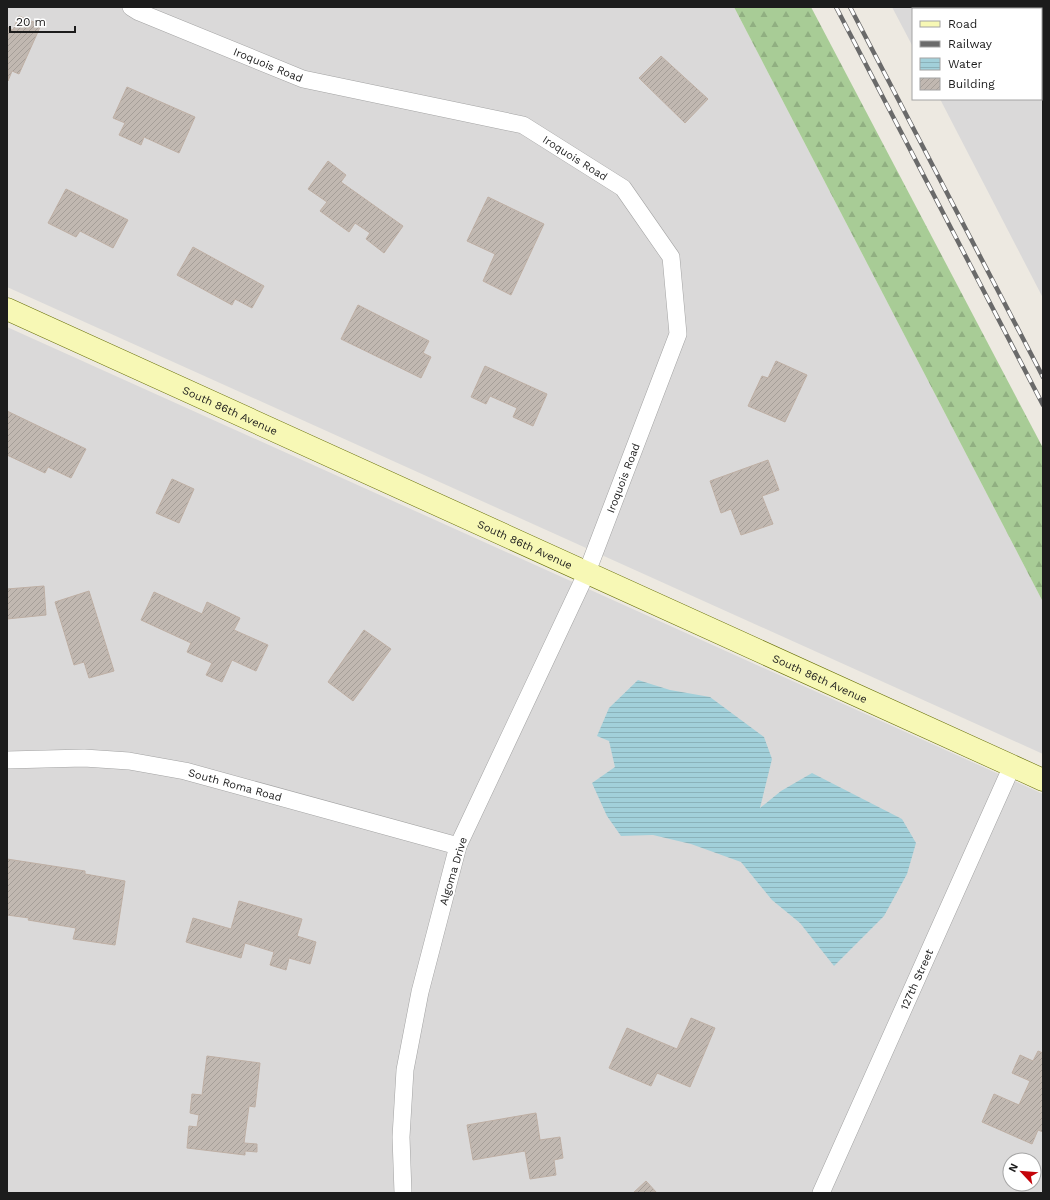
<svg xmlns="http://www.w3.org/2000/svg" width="1050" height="1200" font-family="'Work Sans',sans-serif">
<defs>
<pattern id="forest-firs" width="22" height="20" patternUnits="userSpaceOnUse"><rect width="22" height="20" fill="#a8cc96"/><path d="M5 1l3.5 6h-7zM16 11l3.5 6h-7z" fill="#90af81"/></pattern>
<pattern id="water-rules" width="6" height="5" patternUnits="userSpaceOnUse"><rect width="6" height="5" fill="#a2d0da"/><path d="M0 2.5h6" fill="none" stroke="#8bb2ba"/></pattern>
<pattern id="building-hatch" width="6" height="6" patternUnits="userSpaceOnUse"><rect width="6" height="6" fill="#c1b8b1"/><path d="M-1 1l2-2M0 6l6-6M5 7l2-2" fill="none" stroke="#a59e98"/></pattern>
</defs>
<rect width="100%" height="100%" fill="#ede9e1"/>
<path fill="#dad9d9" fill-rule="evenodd" d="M7 7H734L1043 602V754L7 287Z
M892 7H1043V298L940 99H1041V9H913V47Z
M7 327 1043 794V1193H7ZM1010 1160H1034V1184H1010Z"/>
<path fill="url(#forest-firs)" d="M734 7H811L1043 448V602Z"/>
<path fill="url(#water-rules)" d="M638 680 670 690 710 697 764 737 772 759 760 808 781 791 812 773 902 819 916 843 907 874 884 916 834 966 800 923 772 900 741 862 691 844 653 835 621 836 607 816 592 783 615 767 609 741 597 736 609 708Z"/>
<path fill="url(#building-hatch)" stroke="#beafa4" d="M19 16 41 25 19 74 12 71 8 81 7 27 13 30Z
M661 56 708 99 685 123 639 78Z
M127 87 195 117 179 153 144 137 141 145 119 135 125 123 113 118Z
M328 161 346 175 341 182 403 226 384 253 366 239 370 233 355 223 349 232 320 211 327 202 308 189Z
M66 189 128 220 113 248 80 231 76 237 48 223Z
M488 197 544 224 511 295 483 281 495 254 467 241Z
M193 247 264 286 252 308 235 299 232 305 177 275Z
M358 305 429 341 423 353 431 357 421 378 341 339Z
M776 361 807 375 785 422 748 406 762 376 768 378Z
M485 366 547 394 533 426 513 417 517 408 490 396 486 404 471 397Z
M7 411 86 449 71 478 48 467 45 473 7 455Z
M768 460 779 490 762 496 773 524 741 535 731 509 721 513 710 481Z
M172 479 194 489 179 523 156 513Z
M44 586 46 615 7 619V589Z
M89 591 114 671 89 678 84 662 74 665 55 602Z
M154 592 202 614 207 602 240 618 234 630 268 645 256 671 232 660 222 682 206 675 212 663 187 652 191 643 141 620Z
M364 630 391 649 353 701 328 682Z
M7 859 85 871V874L125 881 115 945 73 939 76 928 28 920 29 918 7 915Z
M239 901 302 919 297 936 316 942 310 964 289 958 286 970 270 965 274 952 245 943 241 958 186 942 193 918 231 929Z
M691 1018 715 1028 690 1087 657 1073 651 1086 609 1068 627 1028 677 1049Z
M1038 1051 1043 1053V1132L1038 1130 1032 1144 982 1122 994 1094 1019 1105 1030 1081 1012 1073 1020 1055 1033 1061Z
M207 1056 260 1063 255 1107 249 1106 244 1143 257 1144V1152L245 1151V1155L187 1148 189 1126 197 1127 199 1115 190 1113 192 1094 202 1095Z
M536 1113 540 1140 560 1137 563 1158 554 1160 556 1175 530 1179 525 1151 473 1160 467 1125Z
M646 1181 657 1193H633Z"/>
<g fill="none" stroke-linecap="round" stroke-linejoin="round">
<g stroke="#a3a3a3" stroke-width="18">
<g id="street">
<path id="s1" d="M131 7 139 12 303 79 523 125 623 188 671 257 678 334 587 572 458 846 420 992 405 1070 401 1137 403 1193"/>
<path id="s2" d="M7 760 84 758 129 761 185 771 458 846"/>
<path id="s3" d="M821 1193 1012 766"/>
</g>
</g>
<g stroke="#676f06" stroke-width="23">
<g id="secondary">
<path id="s4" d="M7 309 1043 780"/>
</g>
</g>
<use href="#street" stroke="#fff" stroke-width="17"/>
<use href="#secondary" stroke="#f7f8b5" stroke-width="22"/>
<g stroke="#6a6a6a" stroke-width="4.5">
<path id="rail" d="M836 7 1043 405
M850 7 1043 377"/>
</g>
<use href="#rail" stroke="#fff" stroke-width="3" stroke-dasharray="9" stroke-linecap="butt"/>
</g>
<g text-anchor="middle" stroke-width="4" stroke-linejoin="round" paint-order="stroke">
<g font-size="11" fill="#1c1c1c" stroke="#fff">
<text dy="4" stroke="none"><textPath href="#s1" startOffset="149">Iroquois Road</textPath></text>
<text dy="4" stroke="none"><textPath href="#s1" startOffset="473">Iroquois Road</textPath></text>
<text dy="4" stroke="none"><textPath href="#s4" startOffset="245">South 86th Avenue</textPath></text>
<text transform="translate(623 478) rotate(-69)" y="4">Iroquois Road</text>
<text dy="4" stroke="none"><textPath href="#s4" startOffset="569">South 86th Avenue</textPath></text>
<text dy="4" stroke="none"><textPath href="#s4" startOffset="893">South 86th Avenue</textPath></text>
<text dy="4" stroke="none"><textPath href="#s2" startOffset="231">South Roma Road</textPath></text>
<text transform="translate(453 871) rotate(-73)" y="4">Algoma Drive</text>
<text dy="4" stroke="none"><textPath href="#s3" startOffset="234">127th Street</textPath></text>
</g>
</g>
<rect width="1050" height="1200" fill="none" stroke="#1c1c1c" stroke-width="16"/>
<rect x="912" y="8" width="130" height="92" fill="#ffffff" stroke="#a4a4a4"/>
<rect x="920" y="21" width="20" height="6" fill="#f7f8b5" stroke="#a4a4a4"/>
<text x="948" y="28" font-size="12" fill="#1c1c1c">Road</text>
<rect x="920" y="41" width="20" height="6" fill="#6a6a6a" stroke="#a4a4a4"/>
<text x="948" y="48" font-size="12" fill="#1c1c1c">Railway</text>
<rect x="920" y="58" width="20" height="12" fill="url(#water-rules)" stroke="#a4a4a4"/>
<text x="948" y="68" font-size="12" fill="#1c1c1c">Water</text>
<rect x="920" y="78" width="20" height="12" fill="url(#building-hatch)" stroke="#a4a4a4"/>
<text x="948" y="88" font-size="12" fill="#1c1c1c">Building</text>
<g transform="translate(1022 1172) rotate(296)"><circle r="19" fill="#ffffff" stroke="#a4a4a4"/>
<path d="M0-3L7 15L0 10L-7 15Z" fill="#c4040a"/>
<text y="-6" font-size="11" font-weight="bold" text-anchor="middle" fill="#1c1c1c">N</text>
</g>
<path d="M10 26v6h65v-6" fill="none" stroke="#1c1c1c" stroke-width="2"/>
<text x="16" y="26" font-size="12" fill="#1c1c1c" stroke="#ffffff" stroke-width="3" paint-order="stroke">20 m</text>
</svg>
